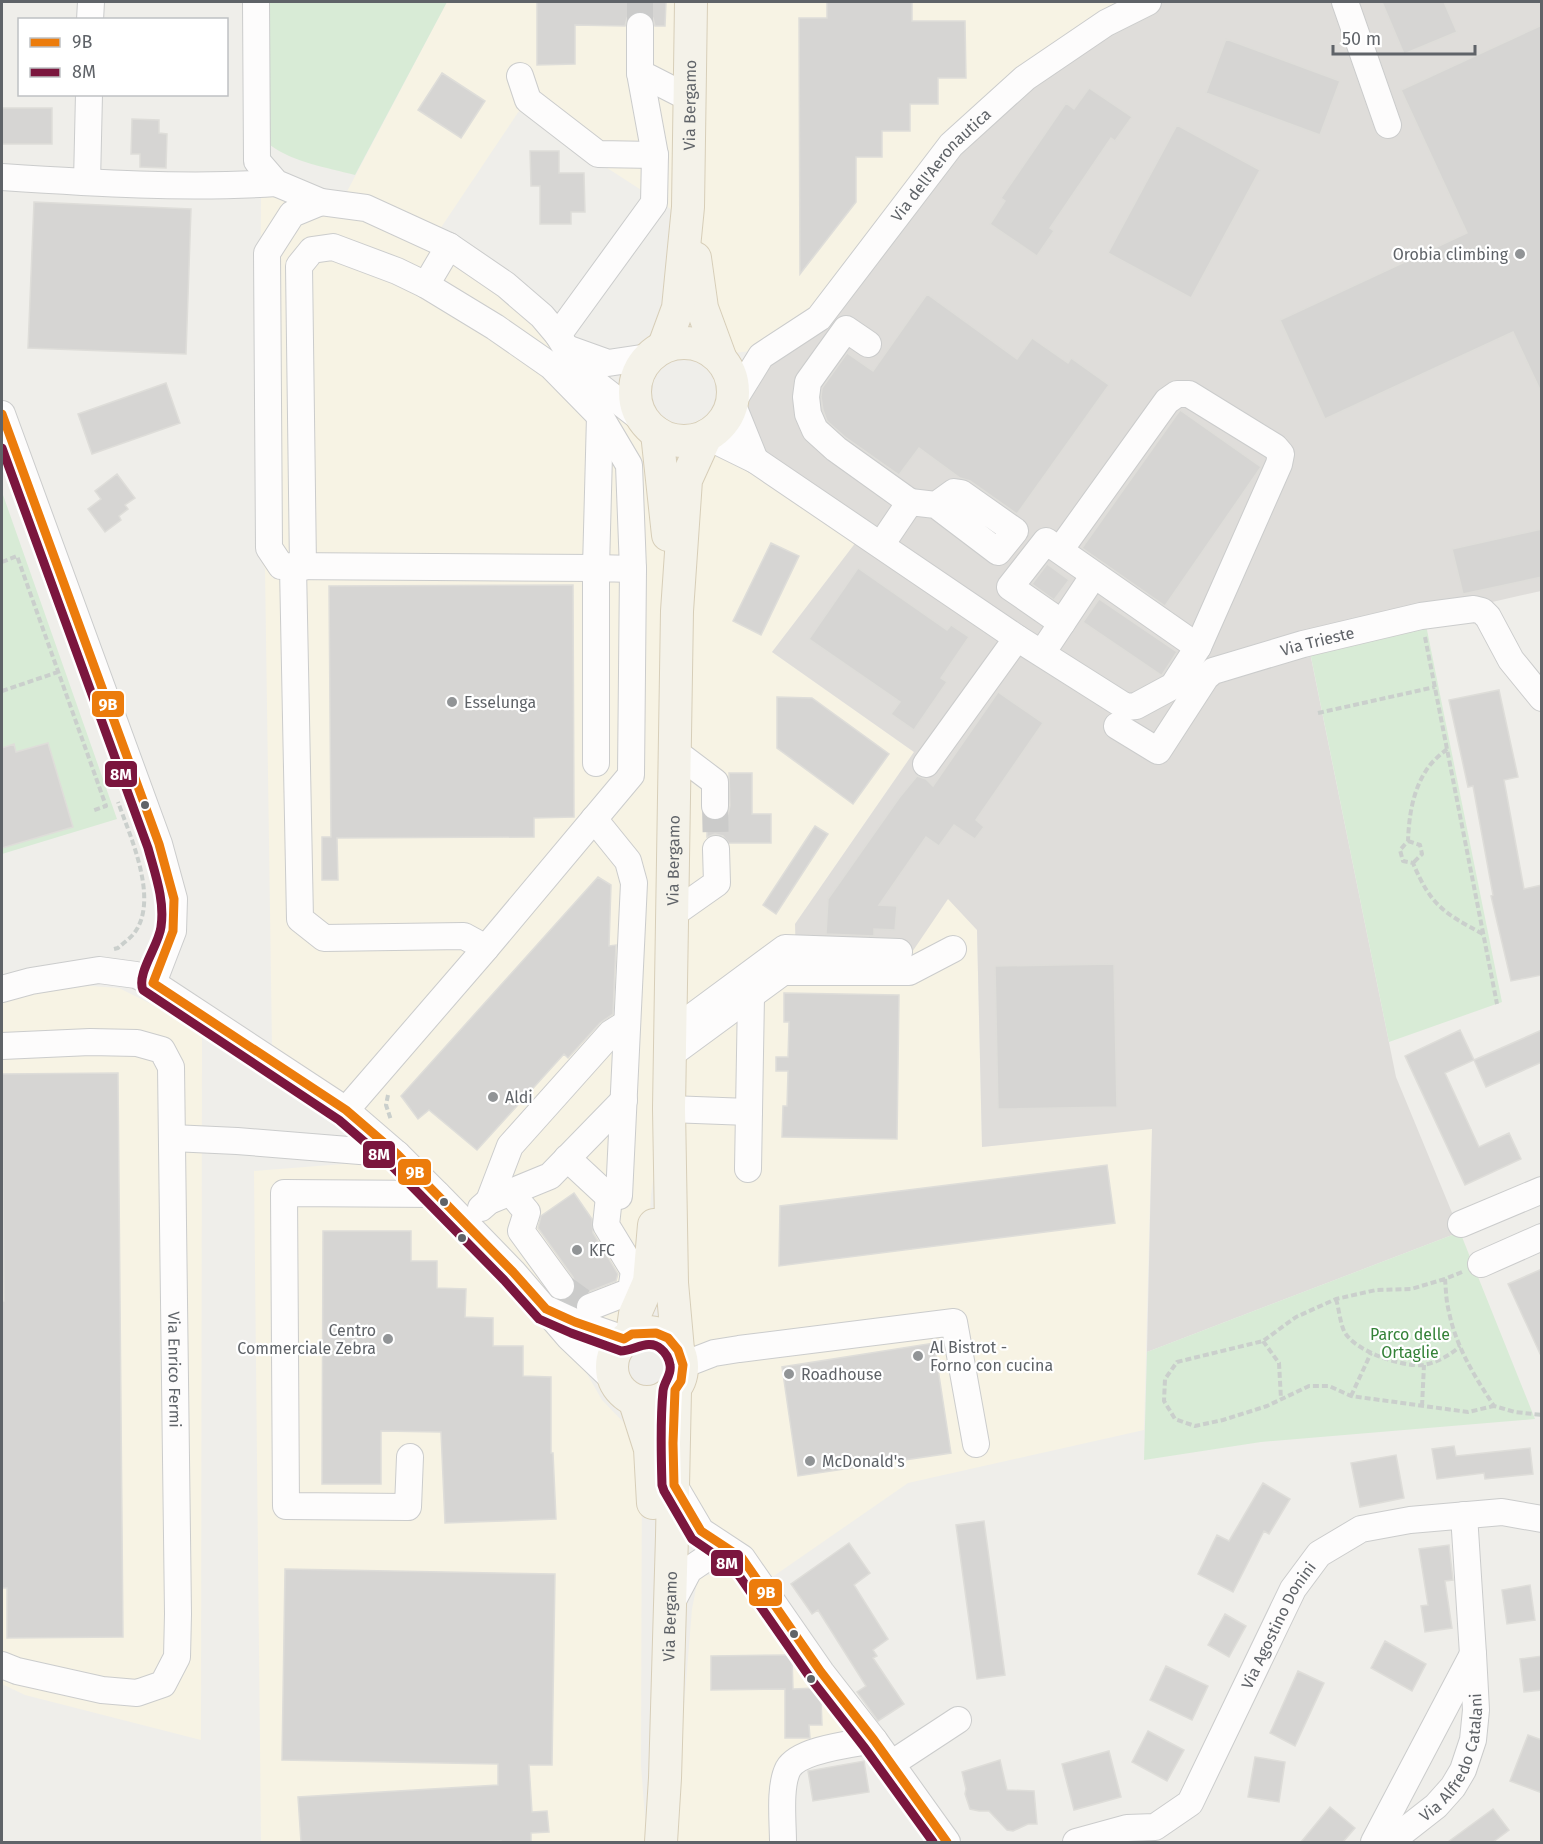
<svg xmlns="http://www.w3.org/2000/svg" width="1543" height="1844" font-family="'Fira Sans',sans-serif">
<rect width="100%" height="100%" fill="#efeeea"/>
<path fill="#f7f3e4" d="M447 2H687L683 217 519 111 436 235 342 201Z
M696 2H1139L816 315 762 350 723 354 692 207Z
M275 190 363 211 498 285 652 436 673 611 664 1107 651 1195 646 1280 616 1329 548 1306 369 1116 312 1072 272 1047 265 569 259 556 261 196Z
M710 447 858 540 772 652 914 752 795 924 948 898 977 930 982 1147 1152 1128 1144 1430 908 1483 768 1580 704 1522 680 1478 683 1396 690 1375 680 1282 695 483Z
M91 986 119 988 153 1005 202 1035 201 1740 25 1695 2 1684V1002L53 987Z
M394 1160 575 1353 602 1400 627 1426 642 1447 641 1766 647 1842H261L254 1171Z
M726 1570 747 1577 862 1734 799 1751 778 1842H673L692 1609 698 1578Z"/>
<path fill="#dfddda" d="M1160 2H1541V591L1492 602 1480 597 1306 633 1396 1077 1460 1232 1147 1352 1152 1129 982 1147 977 930 948 899 906 961 796 959 795 924 914 752 772 652 866 529 759 456 741 405 766 361 953 151 1028 85Z"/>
<path fill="#d8ebd6" d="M269 2H447L355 175C325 167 295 163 270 145Z
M2 492 117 819 2 854Z
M1426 625 1502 1002 1389 1042 1310 652Z
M1460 1232 1535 1419 1261 1442 1144 1460 1147 1352Z"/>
<path fill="#d6d5d3" stroke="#deddd9" stroke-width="1.5" d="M537 2H666L665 26H655L653 18 648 13 641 11 632 13 627 18 625 26 575 25V64L537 65Z
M827 2H912V21H965L966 78H938V104H910V131H882V157H856V202L800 274 799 18H827Z
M1382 2H1444L1457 32 1404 54Z
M1542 25V394L1513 332 1325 419 1280 320 1467 233 1401 90Z
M1226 39 1340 81 1320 135 1206 93Z
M442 73 485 101 461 138 418 110Z
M1089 88 1132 117 1115 141 1111 138 1050 228 1054 231 1037 256 990 224 1005 201 1001 198 1066 103 1074 109Z
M2 108H52V144H2Z
M132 119 159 120V133L167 134 166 168 140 167V154H131Z
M1177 125 1260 170 1191 298 1108 253Z
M530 151H559V173H584L585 212H571V224H540V186H531Z
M34 202 191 209 186 354 28 348Z
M927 294 1017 359 1032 338 1068 363 1071 358 1109 385 1017 514 970 481 960 478 919 448 899 475 845 437 827 421 823 410 821 397 822 388 847 353 873 371Z
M166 383 180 423 92 454 78 414Z
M1180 410 1261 467 1165 606 1082 548Z
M117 474 135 498 125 505 128 509 119 516 121 520 105 532 88 509 101 499 95 491Z
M1542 529V577L1463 594 1452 549Z
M771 543 799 556 761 635 733 621Z
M1047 564 1069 580 1054 600 1032 584Z
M858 568 947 630 951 625 969 637 941 678 947 682 914 730 891 714 900 702 809 639Z
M573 585 574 817 534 818V837L337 838 338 880H322V837H331L329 586Z
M1099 599 1177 652 1162 675H1161L1083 622Z
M1499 690 1518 777 1504 780 1524 889 1542 885V975L1511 981 1491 896 1493 895 1473 786 1468 787 1449 700Z
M998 692 1043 723 976 820 984 827 975 839 954 825 939 846 926 837 879 905 897 906 895 930 874 929V936L826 934 828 899 899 798 917 776 926 779 933 786Z
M777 697 812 698 889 754 853 804 777 748Z
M48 743 73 827 2 848V748L14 744 16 752Z
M729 773H752V814H771V843H729L723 836 715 834 707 837V819L716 821 722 819 728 814 730 806Z
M815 826 828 834 776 914 763 905Z
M598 877 611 885 609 946 616 945 613 1014 600 1023 568 1058 564 1054 477 1150 429 1110 418 1119 401 1096Z
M1114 964 1117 1107 998 1109 995 966Z
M784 993 899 995 897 1139 782 1137 783 1106H787L788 1071H776V1057H788L789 1022H784Z
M1460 1030 1474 1060 1445 1073 1479 1147 1509 1133 1521 1159 1465 1185 1405 1056Z
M1542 1030V1062L1486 1087 1474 1060Z
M118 1073 123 1637 7 1638V1588H2V1301H4L2 1074Z
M1107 1165 1115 1223 779 1266 780 1206Z
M574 1193 592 1219 593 1233 618 1274 616 1281 585 1293 577 1301 573 1295 576 1285 573 1277 538 1228 541 1216Z
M323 1231H411V1261H437V1288L466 1289 465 1317 493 1318V1346H523V1376L551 1377V1453H553L556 1519 445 1523 441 1432 381 1431V1484H322Z
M1542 1269V1358L1508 1284Z
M934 1343 951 1453 798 1476 782 1367Z
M1454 1446 1456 1456 1530 1448 1533 1474 1485 1479 1484 1473 1437 1479 1432 1449Z
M1396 1455 1404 1498 1360 1507 1351 1463Z
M1263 1483 1290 1499 1269 1534 1264 1531 1233 1592 1198 1574 1217 1535 1229 1541Z
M984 1521 1005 1675 977 1679 956 1525Z
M849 1543 870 1573 854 1585 888 1639 873 1650 877 1656 873 1658 904 1704 878 1721 857 1692 866 1686 818 1610 812 1614 791 1584Z
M1449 1545 1453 1580 1445 1581 1452 1628 1425 1632 1421 1606 1428 1605 1419 1549Z
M285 1569 555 1574 552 1765H529L532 1812 547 1811 549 1832 531 1833V1842H501V1841L473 1842H301L298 1797 498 1785V1764L282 1760Z
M1530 1585 1535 1620 1507 1624 1502 1590Z
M1225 1614 1246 1626 1229 1657 1208 1645Z
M1385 1641 1426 1664 1412 1691 1371 1668Z
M791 1655 792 1657 793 1689 815 1688 821 1697 822 1725H809L810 1738H785V1689L711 1690V1656Z
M1542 1656V1690L1524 1692 1520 1659Z
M1166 1666 1208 1686 1192 1720 1150 1700Z
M1298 1671 1324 1683 1295 1746 1270 1733Z
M1148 1731 1184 1750 1167 1781 1132 1762Z
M1528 1735 1542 1740V1793L1510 1781Z
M1109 1751 1121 1797 1074 1810 1062 1764Z
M1255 1757 1285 1762 1279 1802 1248 1797Z
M1000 1760 1007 1790 1034 1791 1037 1824H1028L1013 1831 1007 1830 989 1811H979L970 1809 965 1794 966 1789 962 1772Z
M864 1761 869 1792 813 1801 808 1771Z
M1330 1807 1355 1828 1343 1842H1301Z
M1493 1809 1509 1830 1493 1842H1448Z"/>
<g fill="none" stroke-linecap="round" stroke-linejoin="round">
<path stroke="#cbcbca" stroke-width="26" stroke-dasharray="26 13" stroke-linecap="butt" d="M640 2V26
M715 806 716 849
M561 1286 590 1307"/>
<g stroke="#cbcccc" stroke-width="28">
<g id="minor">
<path d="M256 2 257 161 276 183 321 202 366 208 449 246 506 285 542 316 558 335 566 348 599 386 644 421"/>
<path d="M1345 2 1388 125"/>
<path d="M90 20 91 2"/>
<path d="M640 26V73L689 98"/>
<path d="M520 76 528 100 598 154 655 155"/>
<path d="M2 177C93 183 185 189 276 183"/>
<path d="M87 182 89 94"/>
<path d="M321 202 292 214 267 253 269 548 281 566 596 568 600 416"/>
<path d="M426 285 449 246"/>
<path d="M558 335 654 203 655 155 640 73"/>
<path d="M868 344 846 329 808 382 806 397 808 414 815 430 836 449 910 502 881 545"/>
<path d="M569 349 608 363 648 357"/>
<path d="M2 414 159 844 174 899 173 931 153 983"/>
<path d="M706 436 755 460 1017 638 1126 707 1136 706 1173 686 1198 647 1279 464 1281 454 1275 447 1189 394H1177L1167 401 1060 550"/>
<path id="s1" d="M755 460 732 403 761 356 819 318 951 145 1025 78 1106 23 1148 2"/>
<path d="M910 502 936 505 998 552 1015 531 961 493 954 492 936 505"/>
<path d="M293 567 300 919 324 938 464 936 486 948 631 775 633 569 629 465 600 416 551 366 495 327 426 285 397 271 333 247 312 250 299 266 303 567"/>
<path d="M1062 623 1094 575"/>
<path d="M1042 653 1062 623 1010 587 1046 541 1198 647"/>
<path id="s2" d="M1117 726 1158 751 1206 677 1213 671 1303 644 1421 616 1474 609 1482 611 1488 617 1511 660 1542 698"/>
<path d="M674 751 715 782V806"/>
<path d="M596 763V568L633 569"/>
<path d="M926 764 1017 638"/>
<path d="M673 914 717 883 716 849"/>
<path d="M2 989 31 981 99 970 136 975 153 983 346 1110 397 1154 444 1201 513 1272 569 1337 612 1378"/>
<path d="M693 1016 785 948 899 952"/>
<path id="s3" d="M2 1046 90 1042 137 1043 162 1050 171 1067 178 1614 177 1657 163 1684 137 1693 102 1690 17 1671 2 1665"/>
<path d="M670 1055 783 972H909L953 949"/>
<path d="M669 1109 749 1112"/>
<path d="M346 1110 486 948"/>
<path d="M172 1138 237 1141 397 1154"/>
<path d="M567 1158 609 1197 619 1196 634 883 628 861 594 819"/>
<path d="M748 1169 751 996"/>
<path d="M510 1192 527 1212 521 1231 561 1286"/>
<path d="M489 1201 510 1146 611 1033 627 1023"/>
<path d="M481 1208 489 1201 550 1176 624 1100"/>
<path d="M1461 1224 1542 1190"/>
<path d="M1481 1264 1542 1237"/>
<path d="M590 1307 631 1291 634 1271 606 1225 609 1197"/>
<path d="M549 1310 575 1322 624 1339"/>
<path d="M683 1365 714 1353 739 1349 954 1322 976 1444"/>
<path d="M410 1457 408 1507 286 1506 284 1193 437 1194"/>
<path d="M674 1485 701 1531 742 1558 821 1672 874 1740 947 1842"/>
<path d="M671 1604 689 1570 711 1555"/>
<path d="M891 1764 958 1720"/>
<path d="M783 1842C783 1822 779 1787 788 1769 799 1749 853 1744 874 1740"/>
<path id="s4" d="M1076 1842 1127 1828 1155 1827 1190 1803 1293 1589 1319 1554 1361 1529 1410 1520 1502 1512 1542 1519"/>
<path d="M1374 1842 1473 1654"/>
<path id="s5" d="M1390 1842 1436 1806 1453 1787 1463 1770 1473 1740 1476 1710 1473 1654 1464 1515"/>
</g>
</g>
<g stroke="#d7ceb8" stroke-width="34">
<g id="major">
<path d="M695 258 702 308 720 357"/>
<circle cx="684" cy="392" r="49"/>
<path id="s6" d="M664 346 678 308 688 207 691 2"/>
<path d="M657 433 668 535"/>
<circle cx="647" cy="1367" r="35"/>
<path d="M632 1334 635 1314 649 1282 654 1225"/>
<path id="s7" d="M678 1350 672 1283 669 1109 677 611 686 480 706 436"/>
<path d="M635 1402 650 1449 653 1503"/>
<path id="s8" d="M661 1842 665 1778 672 1536 675 1390"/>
</g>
</g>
<path stroke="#cacfcc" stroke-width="4" stroke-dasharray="6 3" stroke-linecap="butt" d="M2 562 17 556 106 806 92 811
M1425 637 1497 1004
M2 691 58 672
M1318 713 1435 687
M1447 749C1441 754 1435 759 1430 765 1413 787 1409 815 1408 841L1400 850 1403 861 1413 863C1431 906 1444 913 1483 934
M1408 841 1420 845 1422 854 1413 863
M114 949 118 948C123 943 131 938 135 932 159 898 130 836 118 802
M388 1095 386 1105 391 1120
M1462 1272 1445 1279C1446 1290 1446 1301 1449 1312 1456 1347 1475 1377 1494 1406L1515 1412 1542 1415
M1445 1279 1411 1289 1376 1290 1336 1299 1296 1317 1263 1341 1177 1362 1165 1379 1164 1401 1175 1419 1195 1426 1223 1420 1267 1406 1309 1386H1329L1351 1396 1468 1412 1494 1406
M1336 1299C1339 1309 1340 1322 1344 1331 1354 1351 1401 1367 1423 1365 1436 1363 1451 1355 1460 1346
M1263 1341 1279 1363 1281 1399
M1351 1396 1371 1353
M1422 1406 1424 1365"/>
<use href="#minor" stroke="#fdfcfc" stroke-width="26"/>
<use href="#major" stroke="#f4f2e9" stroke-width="32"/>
<g stroke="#fff" stroke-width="14">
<path id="bus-1" d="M2 414 159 844 174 899 173 931 153 983 346 1110 397 1154 513 1272 546 1309 575 1322 624 1339 632 1334 656 1333 668 1338 678 1350 683 1365 681 1381 675 1390 673 1443 674 1485 701 1531 742 1558 821 1672 874 1740 947 1842"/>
</g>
<g stroke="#fff" stroke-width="14">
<path id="bus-2" d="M2 448 148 848C155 874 165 900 161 927 159 945 136 974 143 990L339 1120 389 1163 504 1280 539 1319 571 1333 621 1351C634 1351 649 1338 661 1349 666 1353 669 1359 670 1365 672 1375 664 1381 663 1391 660 1422 661 1454 662 1485L664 1491 692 1539 733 1567 811 1679 864 1747 933 1842"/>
</g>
<use href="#bus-1" stroke="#ec7c0c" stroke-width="9"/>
<use href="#bus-2" stroke="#7b163e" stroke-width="9"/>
</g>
<g fill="#919496" stroke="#fff" stroke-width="2">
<circle cx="1520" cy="254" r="6"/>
<circle cx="452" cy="702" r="6"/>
<circle cx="493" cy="1097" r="6"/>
<circle cx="577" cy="1250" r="6"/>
<circle cx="388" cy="1339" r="6"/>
<circle cx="918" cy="1356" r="6"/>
<circle cx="789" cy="1374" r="6"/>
<circle cx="810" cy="1461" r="6"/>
</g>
<g fill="#5f6368" stroke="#fff" stroke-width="2">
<circle cx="145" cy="805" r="5"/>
<circle cx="444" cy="1202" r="5"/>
<circle cx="462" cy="1238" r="5"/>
<circle cx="794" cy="1634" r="5"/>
<circle cx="811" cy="1679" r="5"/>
</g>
<g text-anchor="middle" stroke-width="4.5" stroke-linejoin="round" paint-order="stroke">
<g font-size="16" fill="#5f6368" stroke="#fff">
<text dy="6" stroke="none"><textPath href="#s6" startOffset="244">Via Bergamo</textPath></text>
<text dy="6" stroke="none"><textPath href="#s1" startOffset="382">Via dell'Aeronautica</textPath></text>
<text dy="6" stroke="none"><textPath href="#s2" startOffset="254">Via Trieste</textPath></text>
<text dy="6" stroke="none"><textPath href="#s7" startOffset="490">Via Bergamo</textPath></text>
<text dy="6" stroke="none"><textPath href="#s3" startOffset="483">Via Enrico Fermi</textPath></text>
<text dy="6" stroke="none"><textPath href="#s8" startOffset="226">Via Bergamo</textPath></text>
<text dy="6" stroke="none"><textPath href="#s4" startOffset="322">Via Agostino Donini</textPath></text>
<text dy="6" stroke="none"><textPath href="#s5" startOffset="111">Via Alfredo Catalani</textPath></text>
</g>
<g font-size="16" fill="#5f6368" stroke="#fff" text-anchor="start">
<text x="1508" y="260" text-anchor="end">Orobia climbing</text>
<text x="464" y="708">Esselunga</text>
<text x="505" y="1103">Aldi</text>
<text x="589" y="1256">KFC</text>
<text x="376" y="1336" text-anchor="end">Centro<tspan x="376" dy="18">Commerciale Zebra</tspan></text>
<text x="930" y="1353">Al Bistrot -<tspan x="930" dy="18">Forno con cucina</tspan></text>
<text x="801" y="1380">Roadhouse</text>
<text x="822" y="1467">McDonald's</text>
</g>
<g font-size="16" fill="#348238" stroke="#fff">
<text x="1410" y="1340">Parco delle<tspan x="1410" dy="18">Ortaglie</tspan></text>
</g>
</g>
<g stroke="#fff" stroke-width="2">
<rect x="91" y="690" width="34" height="28" rx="6" fill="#ec7c0c"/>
<rect x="104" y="760" width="34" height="28" rx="6" fill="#7b163e"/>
<rect x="362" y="1140" width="34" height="29" rx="6" fill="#7b163e"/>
<rect x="397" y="1158" width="35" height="28" rx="6" fill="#ec7c0c"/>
<rect x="710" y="1549" width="34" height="28" rx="6" fill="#7b163e"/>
<rect x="748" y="1578" width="35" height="29" rx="6" fill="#ec7c0c"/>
</g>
<g font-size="16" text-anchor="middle" font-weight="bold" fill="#fff">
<text x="108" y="710">9B</text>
<text x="121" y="780">8M</text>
<text x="379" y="1160">8M</text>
<text x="415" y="1178">9B</text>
<text x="727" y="1569">8M</text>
<text x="766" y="1598">9B</text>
</g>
<rect width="1543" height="1844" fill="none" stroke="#5f6368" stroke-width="6"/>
<rect x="18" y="18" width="210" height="78" fill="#ffffff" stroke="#bfc1c3" stroke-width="1.5"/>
<rect x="30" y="38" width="30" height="9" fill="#ec7c0c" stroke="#bfc1c3" stroke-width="1.5"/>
<text x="72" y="48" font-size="18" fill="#5f6368">9B</text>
<rect x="30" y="68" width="30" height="9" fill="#7b163e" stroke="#bfc1c3" stroke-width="1.5"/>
<text x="72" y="78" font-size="18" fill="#5f6368">8M</text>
<path d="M1333 45v9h142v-9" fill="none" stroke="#5f6368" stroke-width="3"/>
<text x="1342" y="45" font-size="18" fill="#5f6368" stroke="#ffffff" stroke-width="4.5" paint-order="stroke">50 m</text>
</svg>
